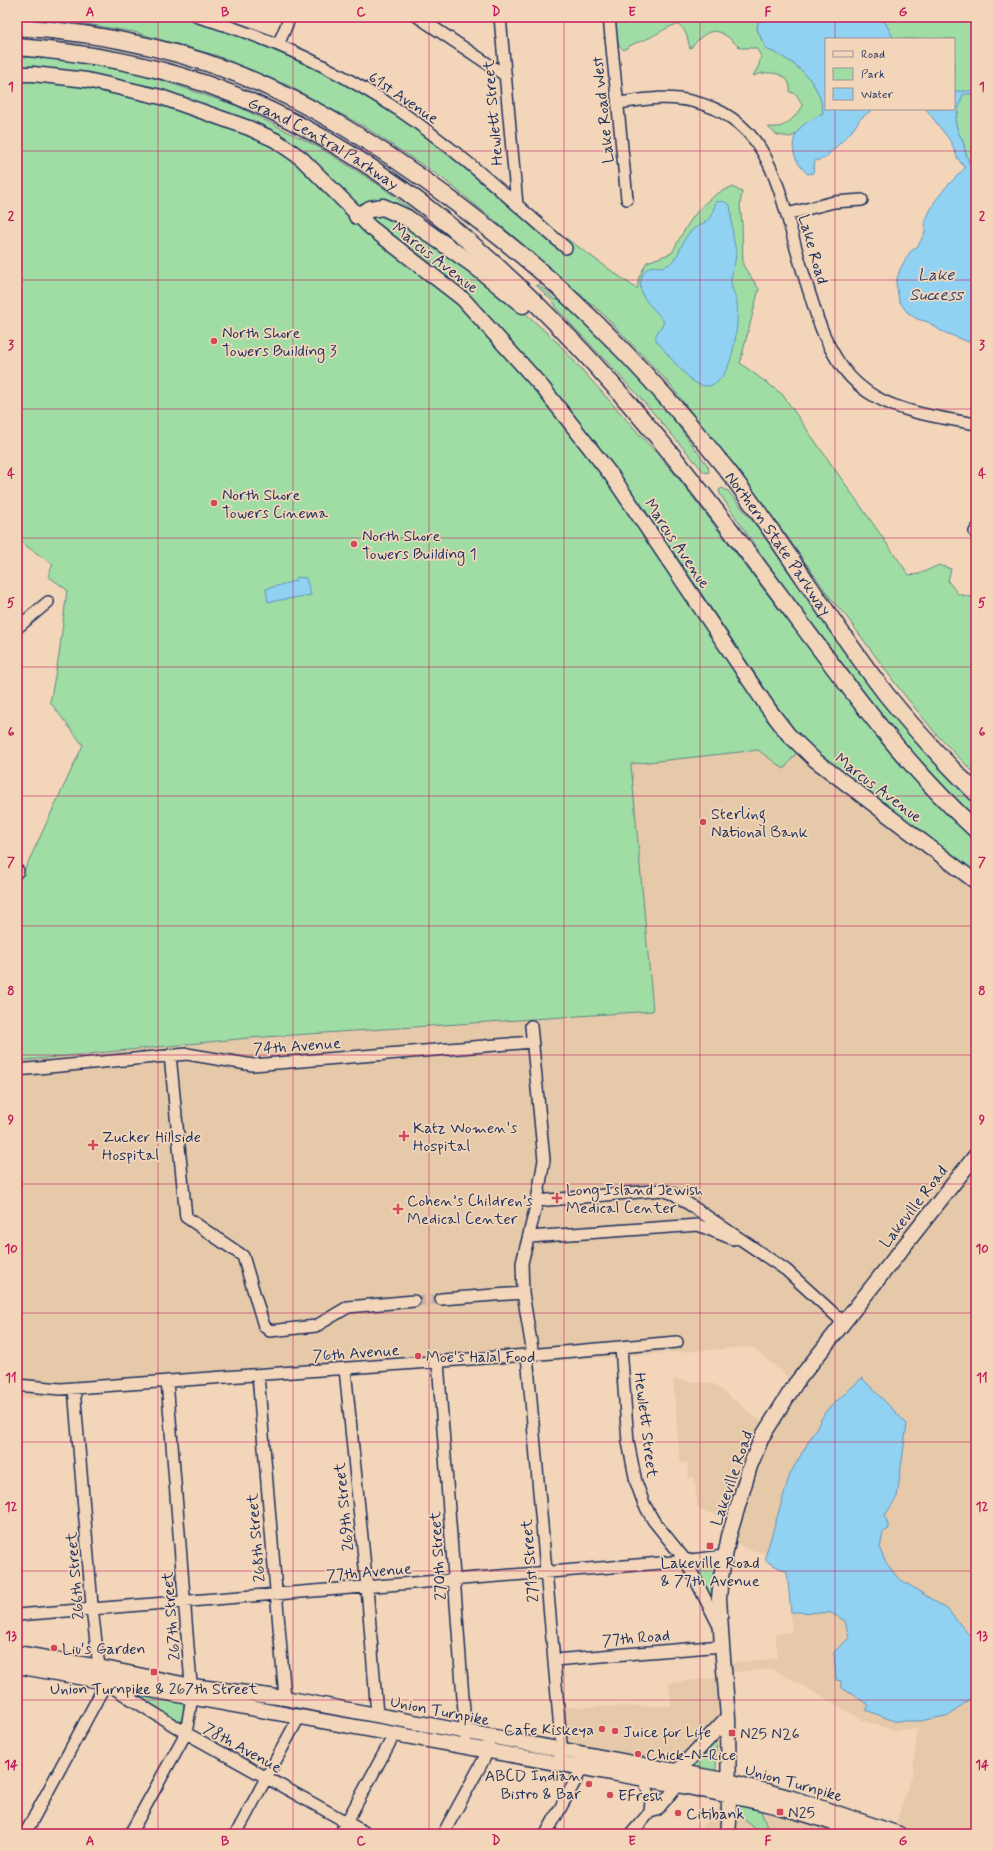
<svg xmlns="http://www.w3.org/2000/svg" width="993" height="1851" font-family="Mynerve,sans-serif">
<rect width="100%" height="100%" fill="#f3d6b9"/>
<filter id="ink" filterUnits="userSpaceOnUse"><feTurbulence type="fractalNoise" baseFrequency=".025" numOctaves="2"/><feDisplacementMap in="SourceGraphic" scale="8" xChannelSelector="R" yChannelSelector="G"/><feConvolveMatrix kernelMatrix="1 2 1 2 8 2 1 2 1" color-interpolation-filters="sRGB"/></filter>
<g filter="url(#ink)">
<path fill="#e6c9a9" d="M801 747 976 882V1834H899L893 1831 913 1772 917 1729 894 1730 868 1723 773 1669 724 1673 723 1664 778 1658 775 1634 792 1631 787 1572 766 1561V1554L744 1548 729 1536 733 1520 698 1510 694 1477 689 1478 687 1462 680 1463 673 1379 714 1384 768 1427 795 1383 752 1347 17 1399V1061L249 1038 653 1011 631 763 758 750 784 769Z
M723 1677 728 1717 677 1772 561 1750 558 1707 671 1706 669 1683Z
M729 1796 861 1834H696Z"/>
<path fill="#9fdda5" stroke="#5d8682" d="M17 17H183C280 42 373 91 451 153 489 183 525 215 562 246L566 238 637 289 639 277 647 262 672 253C686 226 701 197 732 187L742 192 740 205 742 224 743 265 759 289 740 363 782 394 909 575 919 574 939 565 951 569 948 581 958 594 976 598V775L937 735 898 687 846 616 831 599 784 532 667 381 603 314 498 223 442 178 365 127 287 85 215 55 134 32 62 20Z
M612 17H628L640 21 650 17H759L757 29 766 49C794 60 821 81 823 113L806 123 798 133 791 137 777 135 768 127C781 128 785 126 794 117 798 112 802 110 802 104L796 94 790 92C792 71 766 70 753 76L759 65 761 56 756 48H740C719 27 710 24 690 49 683 12 673 26 649 38 640 42 632 43 624 50L614 40 603 38 608 32Z
M882 17H976V168H971L966 154 963 141 958 132 955 121 958 113 957 92 954 91V39H894Z
M17 56 66 60 146 75 237 106 322 149 382 187 431 225 429 228 357 204 312 160 291 143 263 128 17 68Z
M17 74 87 80 261 134 419 264 543 388 801 747 784 769 758 750 631 764 653 1011 249 1038 17 1061V886L83 745 50 702 59 655 67 590 48 576 53 564 17 540Z
M388 212 502 292 558 343 675 474 879 739 936 802 976 841V873L817 753 788 723 644 508 545 379 473 300 430 262 372 219V213Z
M536 285H539L555 300H561L596 333 659 400 708 466 709 472 707 473 703 471 637 394 555 307 556 305Z
M722 488 728 491 780 555 941 767 976 803V819C878 721 797 609 720 494L719 490Z
M724 1556 720 1628 686 1561Z
M127 1693 185 1703 186 1706 181 1721 180 1723Z
M717 1736 716 1769 715 1772 689 1768Z
M729 1795 757 1801 767 1827 760 1832 729 1808Z"/>
<path fill="#91d2f3" stroke="#6291b7" d="M759 17H882L894 39H826V109H873L860 119 852 131 825 158 815 161 813 173 808 174C791 160 786 137 807 122 812 119 818 116 823 113 821 81 794 60 766 49L757 29Z
M976 88V94H963L955 121 958 132 963 141 966 154 971 168H976V345L941 331 928 322 917 319 907 312 899 301 896 282 900 269 910 252 918 246 925 232V221L935 201 947 186 965 168 958 159 951 142 926 109H954V91H971Z
M723 201 730 205C732 215 731 225 733 235 733 241 736 247 736 253 736 263 731 272 731 281 731 289 736 296 737 304 739 324 733 395 700 385 689 382 664 350 656 340V335L664 322C658 311 643 302 641 290 639 283 642 272 648 268 654 264 660 269 666 266 680 259 680 243 689 233 695 226 706 224 711 216 713 212 714 207 716 202Z
M297 577 306 578 311 595 268 602 266 589 295 581Z
M862 1378 907 1424 897 1497 885 1515 889 1529 883 1532 880 1549 885 1561 898 1578 947 1609 976 1643V1694L950 1715 921 1721H894L866 1710 869 1705 842 1688 841 1681 836 1680 834 1652 849 1638 845 1621 831 1613 791 1612 787 1572 766 1561V1554L790 1474 826 1411Z"/>
<g fill="none" stroke-linecap="round" stroke-linejoin="round">
<path stroke="#c8b5a7" stroke-width="11" stroke-dasharray="11 5.5" stroke-linecap="butt" d="M414 1301 441 1299"/>
<g stroke="#1b2f5e" stroke-width="14">
<path id="minor" d="M198 17C270 37 338 70 400 111 459 151 512 201 566 248
M418 17 506 76
M500 17 517 205
M609 17 627 199
M278 45 290 17
M618 103C642 100 667 95 691 101 764 117 777 179 794 241 801 268 810 294 818 320 849 405 896 410 976 424
M787 214 834 202 862 200
M975 532 976 530
M17 628 48 602
M17 871H18
M531 1026 544 1160 536 1206 522 1263 523 1293 533 1355
M170 1055 186 1217 243 1256 264 1326 270 1331 316 1326 348 1307 414 1301
M17 1070 187 1054 253 1065 532 1042
M537 1201 662 1190 674 1194 786 1270 843 1322
M529 1237 698 1225 733 1239
M441 1299 523 1293
M621 1347 628 1442 636 1482 644 1504 653 1520 686 1561 719 1626
M527 1355 558 1707 561 1743 560 1757
M438 1362 466 1738
M345 1369 367 1587 377 1715
M258 1375 285 1698
M17 1385 61 1389 540 1354 677 1342
M17 1615 674 1562 724 1556
M554 1660 722 1646
M107 1684 186 1733 368 1834
M644 1779 651 1801 650 1812
M25 1834 106 1683 99 1667 93 1617 74 1388
M130 1834 186 1733 192 1697 167 1381
M236 1834 299 1717
M340 1834 394 1735
M443 1834 484 1759 489 1743
M546 1834 578 1776 582 1767 583 1760
M631 1834 650 1812 657 1810 678 1785"/>
</g>
<g stroke="#1b2f5e" stroke-width="17">
<path id="major" d="M17 74H33L87 80 161 97 249 128 275 140 301 158 370 227 463 299 543 388 612 476 768 708 788 734 815 760 976 882
M17 1653 99 1667 192 1686 285 1698 729 1781 792 1798 899 1834
M17 1666 678 1785C740 1798 802 1809 861 1834
M677 1772 728 1717
M728 1834 729 1822 728 1717 722 1646 719 1598 721 1577 729 1536 750 1466 762 1437 796 1383 976 1155"/>
</g>
<g stroke="#1b2f5e" stroke-width="19">
<g id="highway">
<path id="s1" d="M17 27C104 33 191 51 270 88 342 121 407 165 470 214 505 241 540 269 572 300 628 352 679 410 727 470 783 542 830 622 886 694 914 729 944 761 976 793"/>
<path id="s2" d="M17 47C81 52 145 63 206 84 384 147 529 283 648 426 690 475 728 527 767 578 833 665 895 756 976 830"/>
<path d="M357 216 370 209 383 207 407 218 474 265 523 305"/>
</g>
</g>
<use href="#minor" stroke="#f3d6b9" stroke-width="11"/>
<use href="#major" stroke="#f3d6b9" stroke-width="14"/>
<use href="#highway" stroke="#f3d6b9" stroke-width="16"/>
</g>
</g>
<path fill="none" stroke="#c2185b" stroke-width="1" stroke-opacity="0.55" d="M158 17V1834M293 17V1834M429 17V1834M564 17V1834M700 17V1834M835 17V39M835 109V1834M17 151H976M17 280H976M17 409H976M17 538H976M17 667H976M17 796H976M17 926H976M17 1055H976M17 1184H976M17 1313H976M17 1442H976M17 1571H976M17 1700H976"/>
<g fill="#d1495b" stroke="#f3d6b9" stroke-width="1.5">
<circle cx="214" cy="341" r="4"/>
<circle cx="214" cy="503" r="4"/>
<circle cx="354" cy="544" r="4"/>
<circle cx="703" cy="822" r="4"/>
<path d="M402 1130h4v4h4v4h-4v4h-4v-4h-4v-4h4z"/>
<path d="M91 1139h4v4h4v4h-4v4h-4v-4h-4v-4h4z"/>
<path d="M555 1192h4v4h4v4h-4v4h-4v-4h-4v-4h4z"/>
<path d="M396 1203h4v4h4v4h-4v4h-4v-4h-4v-4h4z"/>
<circle cx="418" cy="1356" r="4"/>
<rect x="706" y="1542" width="8" height="8" rx="2"/>
<circle cx="54" cy="1648" r="4"/>
<rect x="150" y="1668" width="8" height="8" rx="2"/>
<circle cx="602" cy="1729" r="4"/>
<circle cx="615" cy="1731" r="4"/>
<rect x="728" y="1729" width="8" height="8" rx="2"/>
<circle cx="638" cy="1754" r="4"/>
<circle cx="589" cy="1784" r="4"/>
<circle cx="610" cy="1795" r="4"/>
<rect x="776" y="1808" width="8" height="8" rx="2"/>
<circle cx="678" cy="1813" r="4"/>
</g>
<g text-anchor="middle" stroke-width="3.5" stroke-linejoin="round" paint-order="stroke">
<g font-size="16" fill="#1b2f5e" stroke="#f3d6b9">
<text transform="translate(404 97) rotate(34)" y="6">61st Avenue</text>
<text transform="translate(602 110) rotate(-96)" y="6">Lake Road West</text>
<text transform="translate(492 113) rotate(-95)" y="6">Hewlett Street</text>
<text dy="6" stroke="none"><textPath href="#s2" startOffset="325">Grand Central Parkway</textPath></text>
<text transform="translate(814 249) rotate(74)" y="6">Lake Road</text>
<text transform="translate(436 257) rotate(38)" y="6">Marcus Avenue</text>
<text transform="translate(678 543) rotate(56)" y="6">Marcus Avenue</text>
<text dy="6" stroke="none"><textPath href="#s1" startOffset="952">Northern State Parkway</textPath></text>
<text transform="translate(879 787) rotate(37)" y="6">Marcus Avenue</text>
<text transform="translate(297 1045) rotate(-4)" y="6">74th Avenue</text>
<text transform="translate(913 1206) rotate(-52)" y="6">Lakeville Road</text>
<text transform="translate(356 1352) rotate(-4)" y="6">76th Avenue</text>
<text transform="translate(647 1425) rotate(83)" y="6">Hewlett Street</text>
<text transform="translate(731 1478) rotate(-71)" y="6">Lakeville Road</text>
<text transform="translate(343 1507) rotate(-96)" y="6">269th Street</text>
<text transform="translate(255 1538) rotate(-95)" y="6">268th Street</text>
<text transform="translate(437 1556) rotate(-94)" y="6">270th Street</text>
<text transform="translate(529 1561) rotate(-95)" y="6">271st Street</text>
<text transform="translate(369 1571) rotate(-5)" y="6">77th Avenue</text>
<text transform="translate(74 1576) rotate(-95)" y="6">266th Street</text>
<text transform="translate(170 1616) rotate(-95)" y="6">267th Street</text>
<text transform="translate(636 1637) rotate(-5)" y="6">77th Road</text>
<text transform="translate(440 1710) rotate(11)" y="6">Union Turnpike</text>
<text transform="translate(243 1747) rotate(29)" y="6">78th Avenue</text>
<text transform="translate(794 1782) rotate(16)" y="6">Union Turnpike</text>
</g>
<g font-size="16" fill="#1b2f5e" stroke="#f3d6b9" text-anchor="start">
<text x="222" y="338">North Shore<tspan x="222" dy="18">Towers Building 3</tspan></text>
<text x="222" y="500">North Shore<tspan x="222" dy="18">Towers Cinema</tspan></text>
<text x="362" y="541">North Shore<tspan x="362" dy="18">Towers Building 1</tspan></text>
<text x="711" y="819">Sterling<tspan x="711" dy="18">National Bank</tspan></text>
<text x="413" y="1133">Katz Women's<tspan x="413" dy="18">Hospital</tspan></text>
<text x="102" y="1142">Zucker Hillside<tspan x="102" dy="18">Hospital</tspan></text>
<text x="566" y="1195">Long Island Jewish<tspan x="566" dy="18">Medical Center</tspan></text>
<text x="407" y="1206">Cohen’s Children’s<tspan x="407" dy="18">Medical Center</tspan></text>
<text x="426" y="1362">Moe's Halal Food</text>
<text x="710" y="1568" text-anchor="middle">Lakeville Road<tspan x="710" dy="18">&amp; 77th Avenue</tspan></text>
<text x="62" y="1654">Liu's Garden</text>
<text x="154" y="1694" text-anchor="middle">Union Turnpike &amp; 267th Street</text>
<text x="594" y="1735" text-anchor="end">Cafe Kiskeya</text>
<text x="623" y="1737">Juice for Life</text>
<text x="740" y="1739">N25 N26</text>
<text x="646" y="1760">Chick-N-Rice</text>
<text x="581" y="1781" text-anchor="end">ABCD Indian<tspan x="581" dy="18">Bistro &amp; Bar</tspan></text>
<text x="618" y="1801">EFresh</text>
<text x="788" y="1818">N25</text>
<text x="686" y="1819">Citibank</text>
</g>
<g font-size="17" font-style="italic" fill="#2d4774" stroke="#f3d6b9">
<text x="936" y="280">Lake<tspan x="936" dy="20">Success</tspan></text>
</g>
</g>
<rect width="993" height="1851" fill="none" stroke="#f3d6b9" stroke-width="44"/>
<rect x="825" y="38" width="130" height="72" fill="#f3d6b9" stroke="#9d9395"/>
<rect x="833" y="51" width="20" height="6" fill="#f3d6b9" stroke="#9d9395"/>
<text x="861" y="58" font-size="12" fill="#1b2f5e">Road</text>
<rect x="833" y="68" width="20" height="12" fill="#9fdda5" stroke="#9d9395"/>
<text x="861" y="78" font-size="12" fill="#1b2f5e">Park</text>
<rect x="833" y="88" width="20" height="12" fill="#91d2f3" stroke="#9d9395"/>
<text x="861" y="98" font-size="12" fill="#1b2f5e">Water</text>
<rect x="22" y="22" width="949" height="1807" fill="none" stroke="#c2185b" stroke-width="1.5"/>
<g font-size="13" text-anchor="middle" font-weight="bold" fill="#c2185b">
<text x="90" y="16">A</text>
<text x="225" y="16">B</text>
<text x="361" y="16">C</text>
<text x="496" y="16">D</text>
<text x="632" y="16">E</text>
<text x="768" y="16">F</text>
<text x="903" y="16">G</text>
<text x="11" y="91">1</text>
<text x="982" y="91">1</text>
<text x="11" y="220">2</text>
<text x="982" y="220">2</text>
<text x="11" y="349">3</text>
<text x="982" y="349">3</text>
<text x="11" y="478">4</text>
<text x="982" y="478">4</text>
<text x="11" y="607">5</text>
<text x="982" y="607">5</text>
<text x="11" y="736">6</text>
<text x="982" y="736">6</text>
<text x="11" y="866">7</text>
<text x="982" y="866">7</text>
<text x="11" y="995">8</text>
<text x="982" y="995">8</text>
<text x="11" y="1124">9</text>
<text x="982" y="1124">9</text>
<text x="11" y="1253">10</text>
<text x="982" y="1253">10</text>
<text x="11" y="1382">11</text>
<text x="982" y="1382">11</text>
<text x="11" y="1511">12</text>
<text x="982" y="1511">12</text>
<text x="11" y="1640">13</text>
<text x="982" y="1640">13</text>
<text x="11" y="1769">14</text>
<text x="982" y="1769">14</text>
<text x="90" y="1845">A</text>
<text x="225" y="1845">B</text>
<text x="361" y="1845">C</text>
<text x="496" y="1845">D</text>
<text x="632" y="1845">E</text>
<text x="768" y="1845">F</text>
<text x="903" y="1845">G</text>
</g>
</svg>
